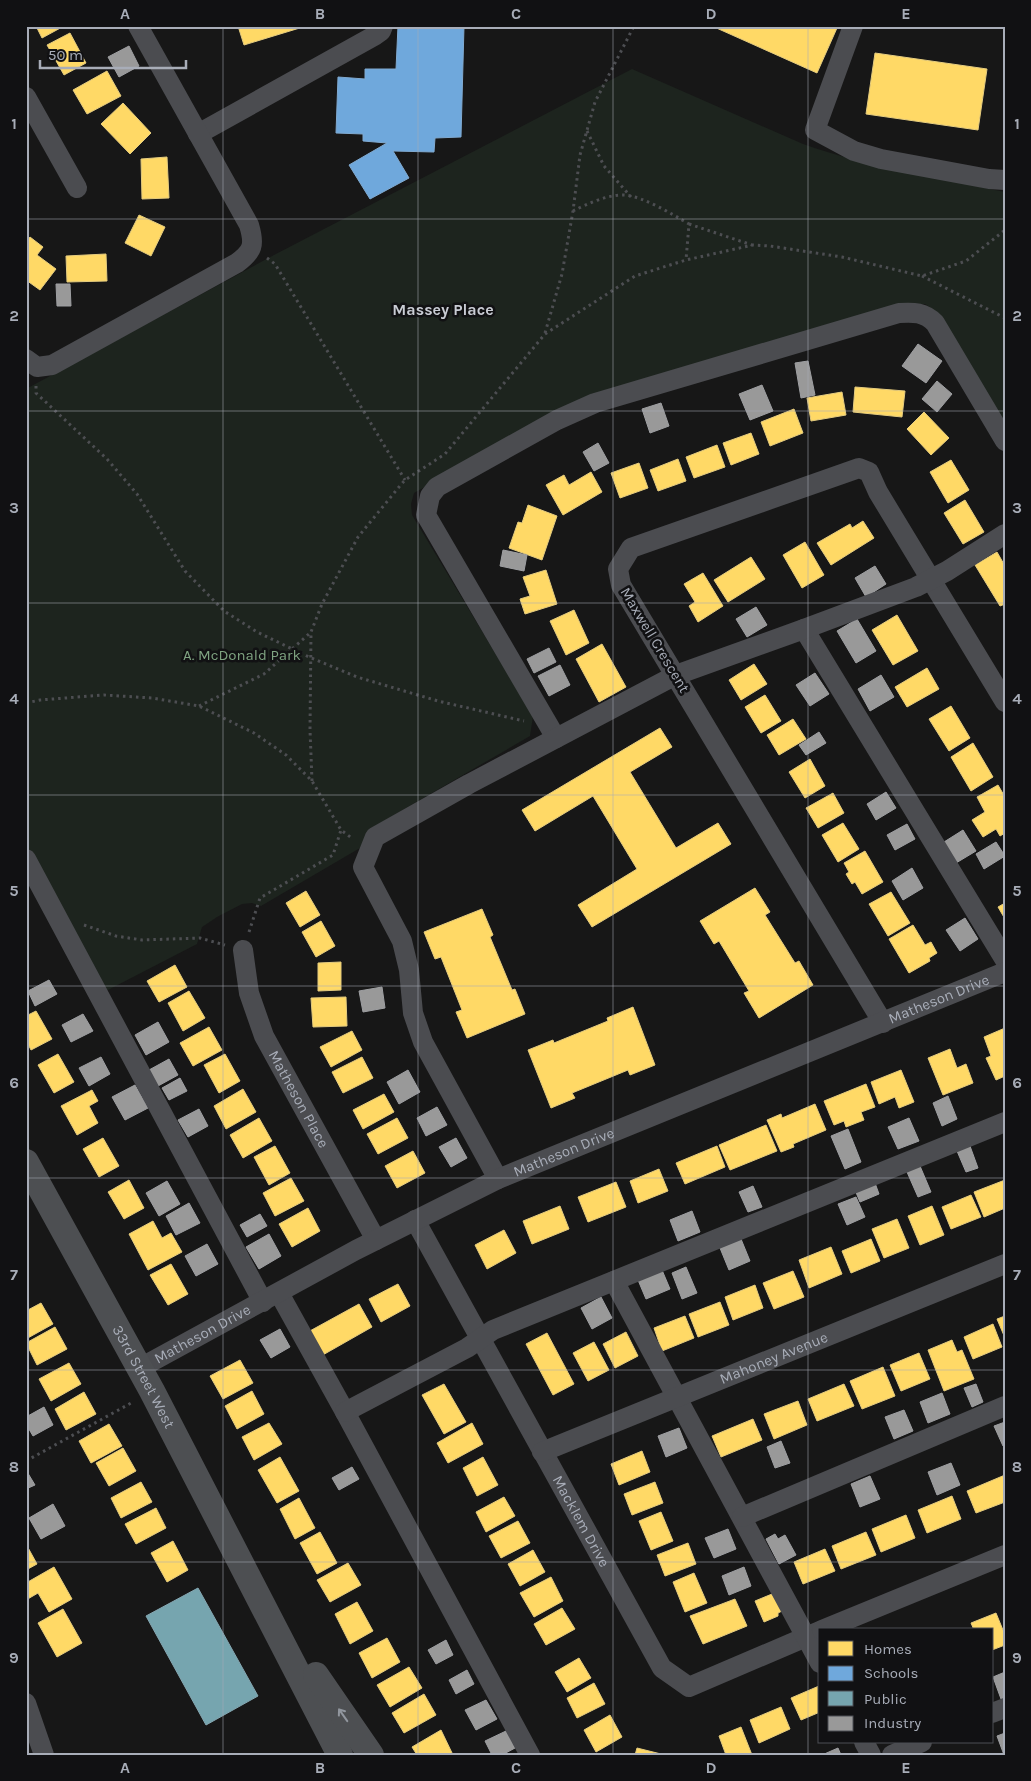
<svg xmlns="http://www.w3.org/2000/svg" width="1031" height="1781" font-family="Karla,sans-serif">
<rect width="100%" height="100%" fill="#171717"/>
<path fill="#1d241e" d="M632 69 803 144C868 167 937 178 1005 192V427L931 308 925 304H910L567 408 414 493 411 504 412 515 533 716 530 736 370 829 360 848 261 906 252 903 242 904 217 917 202 927 197 944 104 992 26 843V389L274 255Z"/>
<path fill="#ffd966" stroke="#e5cc7f" d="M36 26H64L42 38Z
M238 26H303V27L244 45Z
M712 26H833L837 28 817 73Z
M70 33 86 63 64 75 47 45Z
M875 53 987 69 978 130 866 114Z
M107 71 121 96 87 114 73 90Z
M123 103 151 133 130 154 101 124Z
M167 157 169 198 142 199 141 159Z
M139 215 165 227 151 256 125 243Z
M30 237 43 247 37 255 56 269 40 290 26 280V242Z
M106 254 107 281 67 282 66 256Z
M855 387 905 391 902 417 853 412Z
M842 392 846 415 811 421 807 398Z
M794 409 803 433 770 446 761 422Z
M924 412 949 438 931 455 907 429Z
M751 433 759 454 731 465 723 443Z
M717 445 725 467 694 478 686 457Z
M678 459 686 481 658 491 650 470Z
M951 460 969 490 948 503 930 472Z
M639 463 648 488 620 498 611 473Z
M591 472 602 492 563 515 546 485 564 475 569 485Z
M965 500 984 532 963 544 944 513Z
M528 505 557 516 542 560 509 548 518 522 522 523Z
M863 521 874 538 831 565 817 543 850 524 852 528Z
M805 542 824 575 802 588 783 555Z
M997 552 1005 566V604L1000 606 975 565Z
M751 557 765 579 728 602 714 580Z
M546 570 557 604 525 614 520 599 530 596 523 577Z
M703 573 723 606 698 622 689 606 695 602 684 584Z
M574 610 589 643 566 655 550 621Z
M897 615 918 651 893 665 872 630Z
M602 644 626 687 599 702 576 659Z
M754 664 767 684 741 700 729 680Z
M927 668 939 689 907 707 895 687Z
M765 695 781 721 761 733 745 707Z
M951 706 970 738 949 751 929 719Z
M793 719 806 739 779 755 767 735Z
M660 728 672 747 630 772 676 848 718 823 731 844 592 927 578 905 637 869 593 796 535 831 522 810Z
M973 743 993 777 971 791 951 757Z
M810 759 825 786 805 798 789 772Z
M998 785 1005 797V833L1000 836 996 829 983 837 972 820 985 812 977 797Z
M833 793 844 813 818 828 806 808Z
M843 823 859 849 838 862 822 835Z
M865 851 883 882 862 894 855 882 852 884 846 874 849 872 844 863Z
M755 888 770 912 765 915 795 963 799 961 813 985 759 1018 744 993 749 991 719 941 714 944 700 921Z
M306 891 320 915 300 927 286 903Z
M891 892 910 923 888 936 869 904Z
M1005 903V919L998 907Z
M482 909 493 935 490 937 512 990 515 989 525 1014 467 1038 456 1012 462 1010 441 957 435 959 424 932Z
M321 921 335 946 316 957 302 932Z
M913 925 925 945 931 942 937 953 929 958 930 961 909 973 889 939Z
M341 962V990L318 991V963Z
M175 965 187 987 159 1002 147 981Z
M189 991 205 1018 183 1031 168 1003Z
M346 997 347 1026 313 1027 311 998Z
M633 1007 655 1065 630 1075 628 1070 572 1093 575 1098 551 1108 528 1050 553 1040 554 1043 608 1021 607 1018Z
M36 1011 52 1039 31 1050 26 1040V1016Z
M209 1027 222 1050 193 1066 180 1043Z
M1005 1028V1076L996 1080 986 1058 991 1056 984 1037Z
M352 1031 362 1050 331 1067 320 1047Z
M950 1049 957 1068 966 1064 973 1083 943 1095 928 1058Z
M58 1054 74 1082 54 1093 38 1065Z
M225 1054 240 1081 219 1093 204 1065Z
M362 1057 373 1078 343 1093 332 1072Z
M901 1070 914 1102 899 1108 895 1097 879 1104 871 1082Z
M866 1084 875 1107 861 1112 864 1120 846 1127 844 1121 834 1125 824 1101Z
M243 1089 256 1112 226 1129 214 1106Z
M92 1090 98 1101 89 1106 98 1123 77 1135 61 1106Z
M384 1094 394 1112 363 1129 353 1110Z
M815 1104 826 1130 793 1144 794 1147 781 1152 767 1120 781 1114 782 1118Z
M259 1118 272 1141 243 1158 230 1135Z
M397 1118 408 1138 378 1154 367 1134Z
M766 1125 777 1151 730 1170 719 1145Z
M103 1138 119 1166 99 1177 83 1149Z
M275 1146 290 1173 269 1185 254 1157Z
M717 1146 725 1167 685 1184 676 1163Z
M413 1151 425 1173 397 1188 385 1166Z
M659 1169 668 1191 638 1203 630 1181Z
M291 1178 304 1201 275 1216 263 1193Z
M129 1180 144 1208 124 1219 108 1192Z
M1005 1180V1208L984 1217 974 1192Z
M616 1182 626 1207 588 1222 578 1197Z
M971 1195 981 1217 951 1229 942 1207Z
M560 1206 569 1229 532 1244 523 1221Z
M932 1206 944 1235 920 1245 908 1216Z
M308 1208 320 1231 292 1247 279 1224Z
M897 1219 909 1248 884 1258 872 1229Z
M153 1221 162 1238 171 1233 182 1252 148 1270 129 1234Z
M504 1230 516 1253 487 1269 475 1245Z
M871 1239 880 1261 851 1273 842 1251Z
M831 1247 842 1274 809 1288 799 1260Z
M171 1264 188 1294 168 1305 150 1275Z
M793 1271 804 1297 774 1309 763 1283Z
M398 1284 410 1306 381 1322 369 1299Z
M755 1285 763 1308 733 1320 725 1297Z
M720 1302 729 1325 698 1337 689 1314Z
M41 1303 53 1324 26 1339V1311Z
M359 1304 372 1327 321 1356 308 1332Z
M685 1316 694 1338 662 1351 654 1328Z
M1005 1316V1338L997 1319Z
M993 1324 1002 1347 973 1359 964 1337Z
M55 1327 67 1349 37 1365 26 1343Z
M626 1332 638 1356 615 1368 603 1344Z
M547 1333 574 1384 553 1395 526 1344Z
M952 1340 957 1352 962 1350 974 1379 944 1391 928 1350Z
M594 1342 609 1370 588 1381 573 1353Z
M919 1353 930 1379 901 1391 890 1365Z
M240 1360 253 1383 223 1399 210 1376Z
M69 1363 81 1384 51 1401 39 1379Z
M883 1367 895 1396 862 1409 850 1381Z
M444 1384 466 1422 444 1434 422 1395Z
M844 1384 854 1406 817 1421 808 1399Z
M252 1391 264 1414 237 1429 225 1406Z
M84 1392 96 1414 66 1430 55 1409Z
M798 1401 807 1425 774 1439 764 1414Z
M753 1419 762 1440 721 1457 712 1436Z
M269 1423 282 1444 254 1460 242 1437Z
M472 1423 483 1444 448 1463 437 1443Z
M109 1424 122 1446 91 1463 79 1441Z
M123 1448 136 1471 109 1486 96 1463Z
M642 1451 650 1472 619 1485 611 1464Z
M280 1457 299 1491 277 1503 258 1470Z
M483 1457 498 1485 477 1496 463 1468Z
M1005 1475V1502L976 1513 967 1491Z
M141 1482 152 1502 121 1518 111 1498Z
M655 1482 663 1503 632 1515 624 1494Z
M952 1496 961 1519 927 1533 918 1510Z
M504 1497 515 1516 486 1532 476 1512Z
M299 1498 315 1528 295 1539 280 1509Z
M156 1508 166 1528 136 1544 125 1524Z
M661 1512 673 1541 651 1550 639 1521Z
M906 1515 915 1538 881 1552 872 1529Z
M518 1521 530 1543 501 1558 489 1536Z
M320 1532 337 1563 317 1574 300 1543Z
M866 1532 876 1555 841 1569 832 1546Z
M173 1541 188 1570 167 1582 151 1553Z
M688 1543 696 1564 665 1576 657 1555Z
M26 1544 37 1564 26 1570Z
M825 1549 835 1571 803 1584 794 1562Z
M533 1550 545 1572 520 1586 508 1564Z
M348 1563 361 1585 330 1602 317 1580Z
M54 1567 72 1599 49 1612 38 1593 26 1600V1583Z
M694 1573 707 1603 685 1612 673 1582Z
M551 1577 563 1601 534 1617 520 1593Z
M772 1594 782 1611 778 1613V1616L764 1622 755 1601Z
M735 1599 747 1626 703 1644 690 1616Z
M357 1602 373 1631 350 1644 335 1614Z
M562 1608 575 1629 546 1645 534 1624Z
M63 1609 82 1643 57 1657 38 1623Z
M996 1613 1005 1635V1645L992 1650V1630H974L971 1623Z
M387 1638 400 1662 372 1678 359 1653Z
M579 1658 591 1678 567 1692 555 1672Z
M409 1667 422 1688 390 1707 377 1685Z
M594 1683 605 1704 577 1718 567 1698Z
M819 1686 820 1712 801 1720 791 1698Z
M424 1694 436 1715 404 1733 392 1713Z
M781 1707 790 1729 759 1743 750 1720Z
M610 1715 622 1737 596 1752 584 1730Z
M741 1727 752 1755H726L719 1736Z
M441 1730 453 1755H417L412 1747Z
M637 1748 665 1755H635Z"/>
<path fill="#6fa8dc" stroke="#80aad1" d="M398 26H464L461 137 435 138 434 152 393 151 409 178 370 199 349 165 387 143 363 141V134L336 133 338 77 365 79V69H396Z"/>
<path fill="#76a5af" stroke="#85a7b2" d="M198 1588 258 1696 206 1725 146 1616Z"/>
<path fill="#999" stroke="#9e9fa2" d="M129 46 139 66 119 77 108 57Z
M56 284H70L71 306H57Z
M918 344 942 361 926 383 902 366Z
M808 361 815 395 801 398 795 363Z
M937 381 952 394 937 412 922 399Z
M762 385 773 411 750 420 739 394Z
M661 403 669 426 650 433 642 409Z
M598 443 609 463 594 471 583 452Z
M503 550 527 555 524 571 500 566Z
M875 566 886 584 866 597 855 578Z
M756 607 767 625 747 637 736 619Z
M857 619 876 651 856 663 837 631Z
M549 648 556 662 534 673 527 659Z
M560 665 570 685 549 696 538 676Z
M815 673 829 694 810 706 796 685Z
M881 675 894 697 870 711 858 689Z
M819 732 826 743 806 755 799 745Z
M886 792 896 808 876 820 867 804Z
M907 824 915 839 895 850 887 835Z
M963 830 976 851 956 863 944 842Z
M996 842 1005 856 984 869 976 854Z
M912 868 923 888 903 900 892 881Z
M965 918 978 939 960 951 946 930Z
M49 980 57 994 35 1006 28 991Z
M382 987 385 1008 363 1012 359 991Z
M83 1014 93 1031 71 1042 62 1025Z
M158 1022 169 1042 146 1055 135 1035Z
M101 1057 110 1074 89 1086 79 1068Z
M169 1059 178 1075 158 1086 149 1070Z
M408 1070 420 1092 399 1104 387 1082Z
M180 1078 187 1091 169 1100 162 1088Z
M135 1085 148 1108 125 1120 112 1097Z
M948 1096 957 1119 942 1126 933 1103Z
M437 1107 447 1125 426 1136 417 1118Z
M199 1109 208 1126 188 1137 178 1120Z
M909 1118 919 1141 898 1149 888 1127Z
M848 1129 861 1162 845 1169 831 1136Z
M456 1138 467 1158 451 1167 439 1147Z
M970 1146 978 1168 966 1172 957 1151Z
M920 1166 931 1192 918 1197 907 1172Z
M167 1181 180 1204 159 1216 146 1193Z
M875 1183 879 1194 860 1202 855 1190Z
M753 1186 762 1207 748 1212 739 1192Z
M856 1197 865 1217 847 1225 838 1204Z
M189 1203 200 1223 176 1235 166 1216Z
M692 1211 700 1232 678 1241 670 1220Z
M260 1214 267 1226 247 1237 240 1225Z
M269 1234 281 1256 259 1269 246 1247Z
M741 1239 750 1261 729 1270 720 1248Z
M207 1244 218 1264 196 1276 185 1256Z
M686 1267 697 1293 682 1299 672 1273Z
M662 1270 670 1289 646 1299 638 1280Z
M601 1297 612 1318 592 1329 581 1308Z
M280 1329 290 1347 271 1358 260 1340Z
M976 1384 983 1402 972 1407 964 1388Z
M942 1393 950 1414 928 1423 920 1402Z
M44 1407 53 1425 33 1436 26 1424V1417Z
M904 1410 913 1431 894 1439 885 1417Z
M1005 1422V1446H1003L994 1426Z
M679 1428 687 1448 666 1457 658 1436Z
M781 1441 790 1463 775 1468 767 1447Z
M951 1463 960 1485 937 1495 928 1472Z
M352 1467 359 1479 339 1490 332 1478Z
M26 1470 35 1485 26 1489Z
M870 1476 880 1499 860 1507 851 1484Z
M53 1504 65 1526 41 1539 29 1518Z
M728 1529 736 1549 714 1558 705 1538Z
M775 1534 778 1539 785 1535 796 1555 779 1564 766 1539Z
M744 1567 751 1586 729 1595 722 1576Z
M446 1640 453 1655 436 1664 428 1650Z
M467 1670 474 1684 456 1694 449 1680Z
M1005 1672V1697L1001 1699 993 1677Z
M486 1700 497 1719 476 1730 465 1710Z
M506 1731 515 1748 502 1755H492L485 1741Z
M1005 1733V1755H1004L997 1736Z
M838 1748 841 1755H822Z"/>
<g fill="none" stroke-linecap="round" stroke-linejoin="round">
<path stroke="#4d4e52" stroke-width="3" stroke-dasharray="2.5 4" stroke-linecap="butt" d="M587 131 604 166 631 197
M573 211C587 204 608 194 625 195 644 197 672 214 689 224L686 260
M689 224 752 245
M267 258 275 264 405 480
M922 276 1005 318
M545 333 562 274 573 211 580 155 595 102 634 26
M36 386V393L107 459 137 494 185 571 224 611 257 632 309 657 357 677 438 701 524 721
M26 703 40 700 104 695 152 698 199 706 254 733 286 755 312 781 341 830 353 839
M199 706 264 674 310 633
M312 781 310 730 311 632 322 604 358 537 399 487 405 480 445 454 545 334 635 276 686 260 753 245 770 246 842 257 922 276 966 261 1005 230
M84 925 116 936 142 940 200 938 225 945
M249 932 260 898 333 855 341 830
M26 1461 133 1402"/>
<g stroke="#4b4c50" stroke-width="20">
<path d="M853 26 815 130 854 151 881 159 989 179 1005 180"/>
<path d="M26 97 77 188"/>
<path d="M198 134 374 36 381 31 383 26"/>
<path d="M26 359 37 367 52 365 237 263C253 251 255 245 249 225L138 26"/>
<path d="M804 629 1005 960"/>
<path d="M556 738 426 515 430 496 437 487 557 420 595 403 899 313C914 312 924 312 935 323L1005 441"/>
<path d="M26 859 263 1302"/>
<path id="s1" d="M243 950 249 993 264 1036 376 1240"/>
<path d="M883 1023 621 585 618 569 631 548 859 468 869 472 878 492 1005 702"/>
<path d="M498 1179 423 1042 413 1013 409 970 402 941 363 867 375 837 469 784 676 675 804 629 916 587 947 571 1005 534"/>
<path id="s2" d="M415 1220 662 1668 689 1687 820 1631"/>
<path d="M614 1281 820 1663"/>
<path d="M279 1293 345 1412 530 1755"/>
<path id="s3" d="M140 1368 356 1250 498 1179 1005 972"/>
<path d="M345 1412 467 1348 493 1330 1005 1122"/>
<path id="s4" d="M542 1452 1005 1264"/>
<path d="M742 1517 1005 1406"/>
<path d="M822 1630 1005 1555"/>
<path d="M26 1703 44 1755"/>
<path d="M992 1713 1005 1708"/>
<path d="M864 1742 871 1755"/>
<path d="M892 1755 922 1742"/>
</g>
<g stroke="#4d4f52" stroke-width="26">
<path id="s5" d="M26 1162 152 1391 340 1755"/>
<path d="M316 1675 371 1755"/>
</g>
</g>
<defs><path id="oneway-shaft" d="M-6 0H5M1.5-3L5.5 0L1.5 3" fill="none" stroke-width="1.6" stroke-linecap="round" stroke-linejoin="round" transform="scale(1.25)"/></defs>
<use stroke="#91969e" href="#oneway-shaft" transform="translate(343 1715) rotate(-125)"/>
<path fill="none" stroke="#a8adb8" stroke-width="1" stroke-opacity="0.55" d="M223 26V1755M418 26V1755M613 26V1755M808 26V1755M26 219H1005M26 411H1005M26 603H1005M26 795H1005M26 986H1005M26 1178H1005M26 1370H1005M26 1562H1005"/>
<g text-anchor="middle" stroke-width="5" stroke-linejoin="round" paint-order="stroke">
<g font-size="15" fill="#a8adb8" stroke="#111113">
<text transform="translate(655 640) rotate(59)" y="5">Maxwell Crescent</text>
<text dy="5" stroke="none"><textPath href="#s3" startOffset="881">Matheson Drive</textPath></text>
<text dy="5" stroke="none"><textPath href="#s1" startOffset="161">Matheson Place</textPath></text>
<text dy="5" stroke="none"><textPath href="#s3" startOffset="476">Matheson Drive</textPath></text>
<text dy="5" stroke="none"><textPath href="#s3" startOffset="71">Matheson Drive</textPath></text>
<text dy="5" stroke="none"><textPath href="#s4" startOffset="250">Mahoney Avenue</textPath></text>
<text dy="5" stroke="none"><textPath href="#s5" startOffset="245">33rd Street West</textPath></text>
<text dy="5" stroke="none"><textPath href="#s2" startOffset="344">Macklem Drive</textPath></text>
</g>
<g font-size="15" fill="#7fa381" stroke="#111113">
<text x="242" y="660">A. McDonald Park</text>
</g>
<g font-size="16" font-weight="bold" fill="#c9ccd4" stroke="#111113">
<text x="443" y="315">Massey Place</text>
</g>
</g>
<rect width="1031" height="1781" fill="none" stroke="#111113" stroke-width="55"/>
<rect x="818" y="1628" width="175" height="115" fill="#111113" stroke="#4d4f55"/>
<rect x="828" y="1641" width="25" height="15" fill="#ffd966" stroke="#4d4f55"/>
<text x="864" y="1654" font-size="15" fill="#a8adb8">Homes</text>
<rect x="828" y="1666" width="25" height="15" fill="#6fa8dc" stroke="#4d4f55"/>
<text x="864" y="1678" font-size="15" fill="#a8adb8">Schools</text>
<rect x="828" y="1691" width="25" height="15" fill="#76a5af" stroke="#4d4f55"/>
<text x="864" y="1704" font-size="15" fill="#a8adb8">Public</text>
<rect x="828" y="1716" width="25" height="15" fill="#999999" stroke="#4d4f55"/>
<text x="864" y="1728" font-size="15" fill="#a8adb8">Industry</text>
<path d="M40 60v8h146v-8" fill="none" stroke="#a8adb8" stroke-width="2.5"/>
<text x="48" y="60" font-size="15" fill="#a8adb8" stroke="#111113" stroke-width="4" paint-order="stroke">50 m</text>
<rect x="28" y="28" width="976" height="1726" fill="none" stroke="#a8adb8" stroke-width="2"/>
<g font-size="16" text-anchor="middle" font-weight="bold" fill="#a8adb8">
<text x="125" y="19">A</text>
<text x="320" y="19">B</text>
<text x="516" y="19">C</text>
<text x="711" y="19">D</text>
<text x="906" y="19">E</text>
<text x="14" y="129">1</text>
<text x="1017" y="129">1</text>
<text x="14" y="321">2</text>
<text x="1017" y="321">2</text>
<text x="14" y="513">3</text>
<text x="1017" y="513">3</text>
<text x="14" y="704">4</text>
<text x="1017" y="704">4</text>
<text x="14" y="896">5</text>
<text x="1017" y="896">5</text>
<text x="14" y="1088">6</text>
<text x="1017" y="1088">6</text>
<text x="14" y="1280">7</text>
<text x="1017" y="1280">7</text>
<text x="14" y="1472">8</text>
<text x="1017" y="1472">8</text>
<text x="14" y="1663">9</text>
<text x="1017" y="1663">9</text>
<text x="125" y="1773">A</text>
<text x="320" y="1773">B</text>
<text x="516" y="1773">C</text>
<text x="711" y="1773">D</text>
<text x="906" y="1773">E</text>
</g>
</svg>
